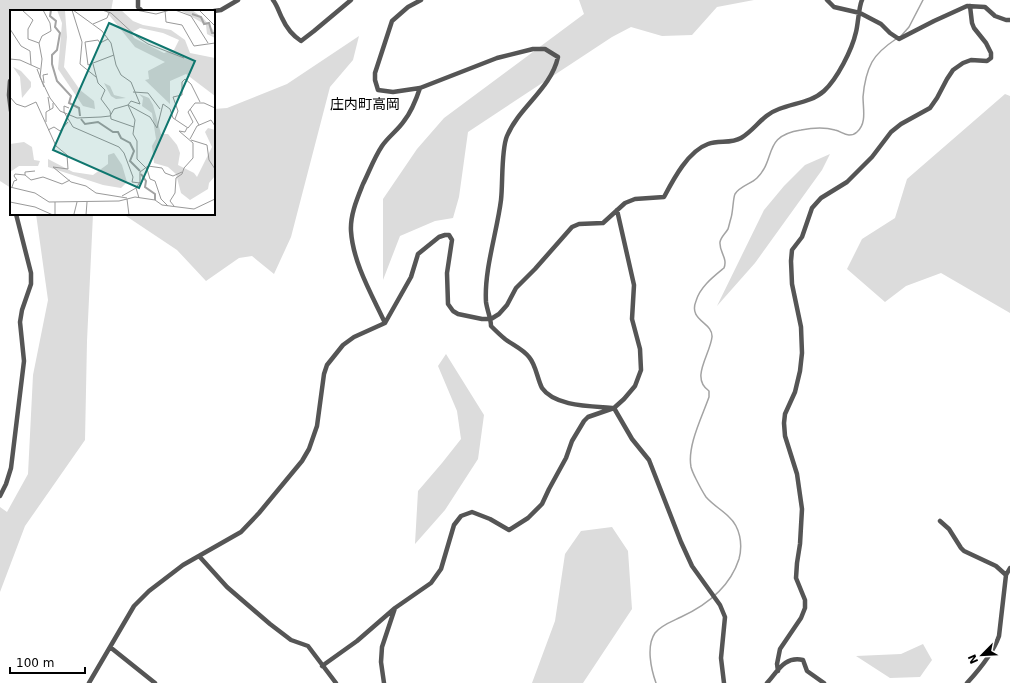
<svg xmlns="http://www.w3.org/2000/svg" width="1010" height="683" font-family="'DejaVu Sans','Noto Sans JP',sans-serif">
<rect width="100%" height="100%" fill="#fff"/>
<path fill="#dcdcdc" d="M0 0H113L111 11H11V188L0 181Z
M579 0H754L717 7 692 35 662 36 631 27 612 37 468 132 459 197 453 218 435 221 400 236 383 280V199L417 149 444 118 584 14Z
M359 36 353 60 330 87 291 237 274 274 252 256 239 258 206 281 177 250 123 214H214V109L227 108 287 84Z
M1005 94 1010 96V313L941 273 906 286 885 302 847 269 862 239 895 218 907 179Z
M830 154 822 170 755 263 717 306 764 210 784 186 805 165Z
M36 214H93L87 341 85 440 25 526 0 592V507L7 512 28 474 33 375 48 300Z
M446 354 484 415 478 459 445 510 415 544 418 491 442 463 461 439 457 411 438 366Z
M612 527 628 551 632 609 583 683H532L555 621 565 554 581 531Z
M923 644 932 660 920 677 890 678 856 656 901 654Z"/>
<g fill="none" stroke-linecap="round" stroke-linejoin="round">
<path stroke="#a3a3a3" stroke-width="1.5" d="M901 36 909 27 923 0
M656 683C651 669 646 646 655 633 661 625 673 621 681 617 707 605 730 587 739 559 743 544 740 527 729 517 722 510 713 505 706 497 702 491 699 485 696 479 694 475 692 471 691 467 687 446 702 417 709 397V391C690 378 710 355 712 337 713 322 688 321 696 301 700 287 713 277 724 268 728 258 719 252 720 242 721 237 725 234 728 229 729 226 730 221 731 218 733 212 733 198 735 194 740 186 751 184 757 178 777 158 762 136 801 130 811 128 825 127 835 130 840 131 844 135 849 135 852 135 855 134 857 132 867 123 863 109 863 97 864 85 866 73 872 62 877 53 887 45 896 39"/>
<path stroke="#555" stroke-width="4.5" d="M138 0V7L142 11
M273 0C277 5 279 12 282 18 286 27 292 35 301 41L314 31 351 0
M421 0 408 7 392 21 375 73V80L378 90 393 92 420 88 497 58 533 49H545L558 57C551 89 519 107 507 136 501 150 503 183 501 200 497 232 484 270 486 302 487 310 491 318 491 326 495 330 500 335 505 339 513 345 523 349 529 357 536 365 537 378 542 388 555 407 593 406 614 408L632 439 649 460 681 542 692 566 720 605 725 617 721 658 724 683
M827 0 834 7 860 13 881 24 890 33 899 39 934 21 967 6 985 7 995 16 1006 20H1010
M214 11 221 10 238 0
M10 81 9 95 11 111
M385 323C372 295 353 263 351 231 350 215 357 199 363 184 369 172 374 158 382 146 388 137 398 130 404 121 412 111 416 100 420 88
M0 496 6 484 11 468 24 361 20 322 22 310 31 284V273L16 214
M940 521 949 529 961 548 964 551 996 566 1006 575
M199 556 227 587 270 624 291 640 308 646 336 683
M110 647 155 683
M322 666 357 641 395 608 431 583 441 569 454 525 461 516 472 512 490 519 509 530 528 518 542 504 549 489 566 458 572 441 584 421 588 417 614 408 624 399 635 386 641 370 640 349 632 319 634 285 617 210
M778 671 777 664 780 649 801 618 805 608V600L796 578 797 563 800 544 802 509 797 474 785 436 784 423 785 414 795 392 800 371 802 353 801 327 792 284 791 261 792 250 802 237 812 208 821 198 847 182 872 157 891 132 901 124 930 108 937 98 947 79 953 70 963 63 971 60 987 61 991 58V53L986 43 974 28 972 23 970 6
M89 683 134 606 149 591 183 565 241 532 259 513 302 461 309 449 317 426 324 374 327 365 343 345 354 337 385 323 411 277 418 254 439 237 445 235H449L452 240 447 273 448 304 453 311 458 314 482 319H491L499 314 507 305 516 288 535 269 572 227 579 224 603 223 625 203 635 199 664 197C673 180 688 151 708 144 719 140 731 144 741 138 755 130 762 115 779 109 794 103 812 102 824 91 837 79 852 50 856 32 858 25 859 5 862 0
M384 683 381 662 382 647 395 608
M767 683C778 671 784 656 803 660L807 671 824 683
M967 683C980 669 993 653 999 636L1006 575 1010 568"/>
</g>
<g text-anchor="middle" stroke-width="3" stroke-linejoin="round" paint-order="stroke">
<g font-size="14" fill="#000" stroke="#fff">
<text x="365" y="109">庄内町高岡</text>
</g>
</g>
<g transform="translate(10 10)">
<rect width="205" height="205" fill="#fff"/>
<path d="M47 0 55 1 57 27 54 57 70 80 84 91 85 99 73 96 48 59 52 13ZM95 0H111L123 11 133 15 161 20 175 30 180 43 205 48V86L176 64 160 71V94L135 70 139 69 138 61 155 52 125 37ZM130 18 153 23 169 30 164 40 154 43 124 28 121 23ZM170 0H182L193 8 205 22V28L197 24 196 15ZM3 57 11 61 21 72V77L12 88 10 67ZM94 73 100 76 104 85 116 88 106 89 101 86ZM129 84 139 88 143 95 151 124H158L167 135 170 143 168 155 184 163 187 167 202 137 195 122 198 118 205 120V166L199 173 198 179 180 190 171 183 166 164 158 157 144 153 142 136 146 129 142 103 132 96 133 88ZM14 132 22 137 24 150 30 151 28 156H9L0 162V134ZM104 143 112 155 117 172 111 178 93 175 38 157V149L63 162 83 165 98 154V145Z" fill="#dcdcdc" fill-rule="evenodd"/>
<path fill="none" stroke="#a3a3a3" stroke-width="2" d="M41 0 40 6 46 11 45 17 50 23 47 40 42 45V54L47 71 61 86 59 93 69 98 70 106M182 4 191 7 194 14 199 13 202 23H205M71 109 75 114 88 112 103 122H108L111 128 120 133 124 141 120 151 130 161M131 164 136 171 135 177 145 184V190"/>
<path fill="none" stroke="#999" stroke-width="1" d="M12 0 23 10 18 19V29L29 33M33 0 40 13 41 21 32 26 29 33 32 49 30 67 40 88 50 101 67 108 91 107 100 106 104 99 118 95 121 91 130 94 121 72 111 65 106 55 101 33 92 21 63 0M62 0 72 32 70 54 86 67M92 0 101 3 126 26 138 34 174 48M126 0 146 4 160 0M155 0 156 12 172 15 184 36 205 33M165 0 181 6 198 33M189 0 205 16M83 14 97 8 99 3M0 19 11 36 20 41 21 55M75 32 78 55 104 45M75 32 88 30 90 33 98 29M0 49 10 50 30 59M83 54 88 73 95 80 91 89 100 101 101 109 124 117M27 59 34 77M34 73 33 65 38 64M123 82 138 83 150 99M0 87 6 94 15 97 26 92 46 136 57 145M38 87 40 100M118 95 140 107 147 118 153 94 160 99 163 108 178 118 183 112 178 102 185 93H194L205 98M118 95 125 110 123 124 127 131V149L137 159 140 169 145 171 151 189 158 196M59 98 54 96V102L63 117 109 137 114 143 123 167 122 172 130 173M180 99 189 115M165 109 168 101 163 87 172 85V72L175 69 181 74 190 92M36 112V102L43 98V93M38 120 44 117 50 121 58 112M180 129 187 116 201 110 205 116M181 130 197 135 199 150 205 159M57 145 58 159 43 157 61 172 76 176 86 183 117 188M15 165V162L25 161M0 177 25 183 39 192 109 191 125 187 145 190 152 195 184 199 205 189M2 177 4 171 7 170 4 166 5 164 15 165 21 170 33 167 52 174 60 170M112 186 126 178M129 188 126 178 130 172V162L138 156 152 158 155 163 163 166 172 162M117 189 119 205M0 192 25 197 43 205M45 192V205M164 196 160 191 165 183 166 168 172 164 174 158 183 148V133L169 121 175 122 177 118M64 204 67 192M76 205 77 192"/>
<path fill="#0f766e" fill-opacity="0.15" stroke="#0f766e" stroke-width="2" d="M99 13 185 51 129 178 43 140Z"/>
<rect width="205" height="205" fill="none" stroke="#000" stroke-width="2"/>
</g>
<g transform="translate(982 655) rotate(246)" stroke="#ffffff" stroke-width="3" paint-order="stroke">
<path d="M0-3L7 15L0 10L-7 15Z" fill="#000000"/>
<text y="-6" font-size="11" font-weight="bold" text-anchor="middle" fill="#000000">N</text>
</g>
<path d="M10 667v6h75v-6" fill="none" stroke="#000000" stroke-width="2"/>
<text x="16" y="667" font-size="12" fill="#000000" stroke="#ffffff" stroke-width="3" paint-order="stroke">100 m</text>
</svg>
